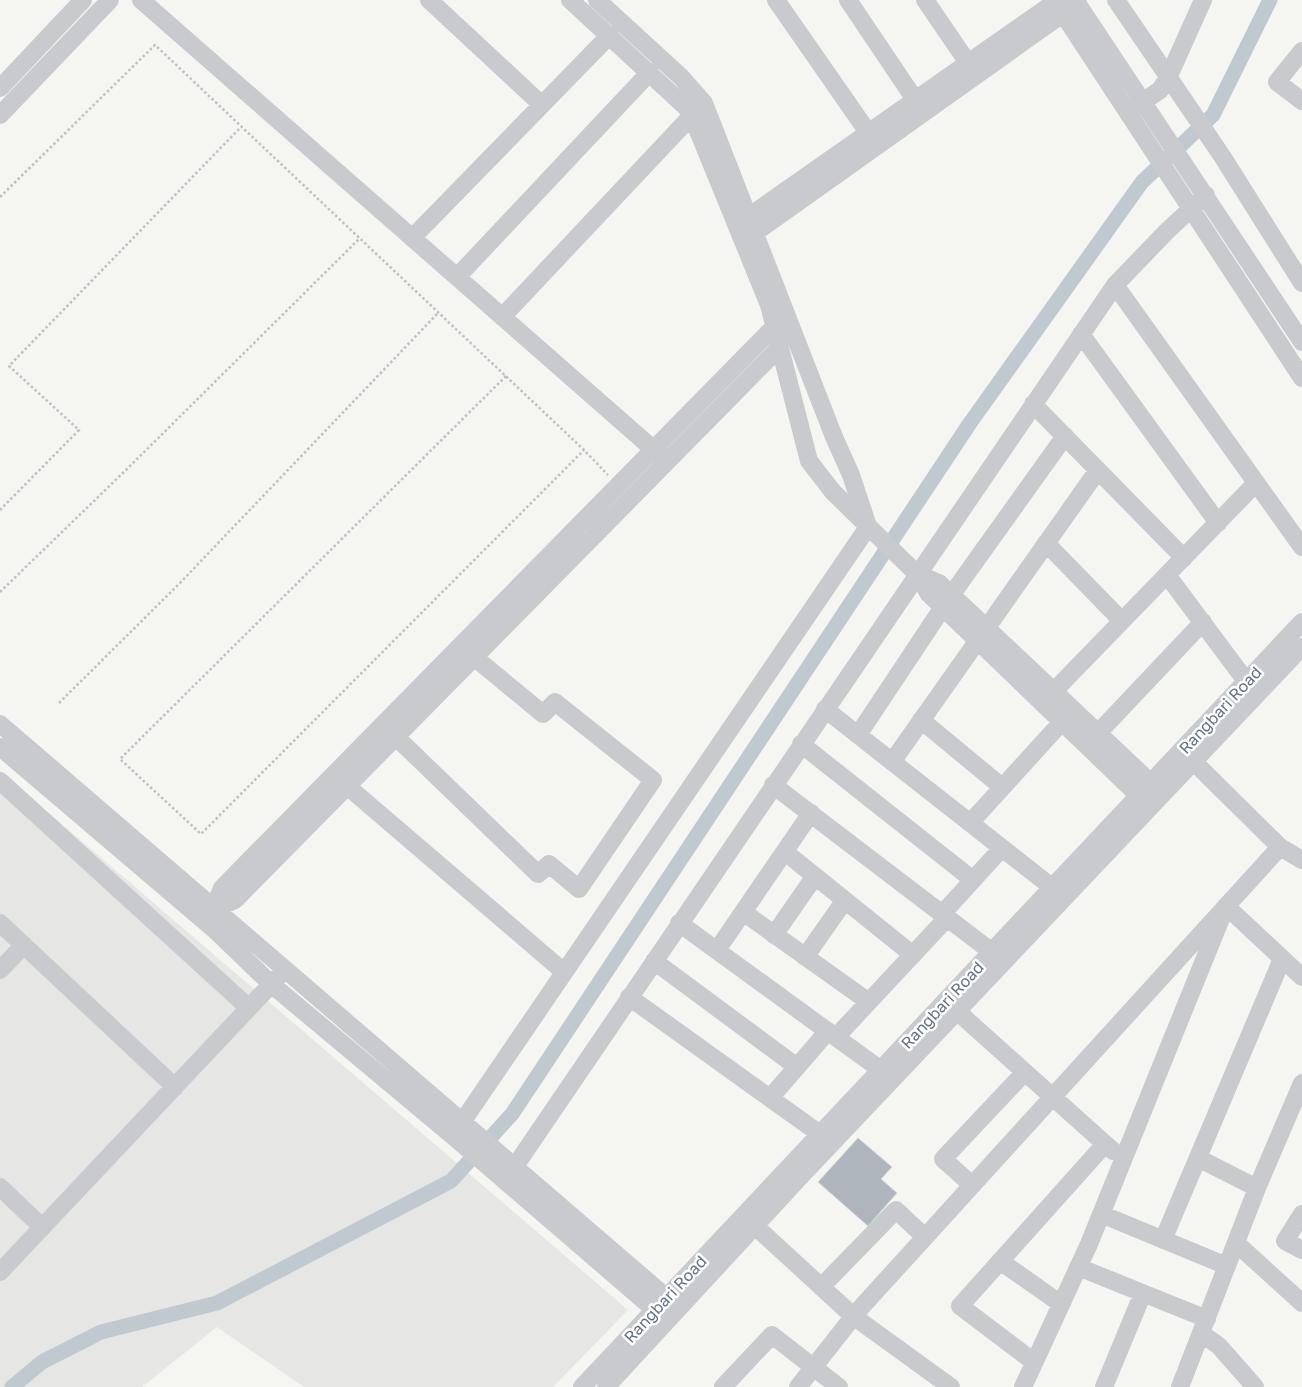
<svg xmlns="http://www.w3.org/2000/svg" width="1302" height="1387" font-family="'Golos Text',sans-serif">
<rect width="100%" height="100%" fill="#f5f6f1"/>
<path fill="#e6e6e5" d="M0 771 628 1310 553 1387H304L217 1327 142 1387H0Z"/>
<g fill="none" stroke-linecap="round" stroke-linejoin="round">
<path stroke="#c0c9d0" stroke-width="15" d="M12 1387 42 1362 101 1332 217 1303 451 1181 512 1114 970 423 1142 182 1213 115 1270 0"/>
</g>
<path fill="#afb5bc" stroke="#d6d7d4" d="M858 1138 892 1167 881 1179 897 1193 868 1226 818 1182Z"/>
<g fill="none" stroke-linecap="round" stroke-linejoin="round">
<path stroke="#bec0c3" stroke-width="2.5" stroke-dasharray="2.5 2.5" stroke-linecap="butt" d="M0 197 155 45 584 450 608 475
M506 376 120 759 201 834 584 450
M0 510 79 430 9 366 241 127
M0 592 127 469 359 239
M59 703 179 584 438 313"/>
<path stroke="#c8cace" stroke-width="18" d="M141 0 661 456
M429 0 542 105
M570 0 690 111 769 305 809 461 833 492 917 574 929 594 1139 796
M597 0 681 77 704 103 834 437 851 475 867 523
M776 0 874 141
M848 0 922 110
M925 0 968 63
M1054 0 1302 378
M1075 0 1302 342
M1116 0 1222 156 1302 283
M1302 51 1277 82 1302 101
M0 88 83 0
M1134 108 1160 90 1168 78 1203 0
M0 115 110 0
M741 222 1058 0
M412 238 610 35
M746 239 1078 3
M457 277 650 72
M1115 285 1302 547
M502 317 699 108
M1081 334 1218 523
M1033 404 1184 558
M1046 543 1122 621
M917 574 939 583 1151 783
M1167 575 1246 681
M952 594 1065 436
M1054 691 1256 483
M825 709 1053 888
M921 720 1002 787
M0 724 674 1304
M1098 733 1203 622
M858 735 943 607
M395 736 538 874 549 864 579 889 653 780 555 702 543 714 474 657
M801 744 973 880
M0 747 216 931 271 984 453 1136 663 1317
M892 762 1098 470
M1194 762 1280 847 1302 860
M0 781 249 1008
M773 785 992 952
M347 786 564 972
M970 823 1069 714
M785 852 913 955
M214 909 222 888 775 326
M214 909 235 900 780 347
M743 912 869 1002
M942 914 1002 848
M0 923 175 1087
M679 923 881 1070
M774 935 815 876
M717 950 811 813
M805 957 845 900
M654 961 797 1067
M0 970 24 945
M629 997 820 1134
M950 1005 1113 1151
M836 1037 947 918
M770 1098 828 1031
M456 1131 868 527
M1198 1158 1257 1188
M505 1181 1115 285 1167 231 1206 195
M972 1185 943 1159 1025 1072
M0 1187 42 1227
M1101 1214 1227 1266
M1302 1214 1285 1241 1302 1250
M755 1226 853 1316 951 1387
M1163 1240 1282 959
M1236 1243 1302 1303
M1000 1261 1061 1304
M1078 1267 1207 1319
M0 1272 279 976
M821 1287 896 1210 925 1237
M1201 1333 1219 1346 1255 1387
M1034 1362 960 1306 1105 1144
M582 1387 1302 622
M606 1387 801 1176 1302 647
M723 1387 772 1335 839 1387
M798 1387 856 1313 1280 847
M1023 1387 1089 1244 1226 906 1302 977
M1104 1387 1143 1293
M1180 1387 1257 1188 1302 1083"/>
</g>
<g text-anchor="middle" stroke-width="5" stroke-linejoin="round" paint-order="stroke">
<g font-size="16" fill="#627085" stroke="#fff">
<text transform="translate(1220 710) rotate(-47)" y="6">Rangbari Road</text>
<text transform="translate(942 1005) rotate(-47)" y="6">Rangbari Road</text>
<text transform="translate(665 1299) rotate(-47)" y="6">Rangbari Road</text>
</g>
</g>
</svg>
